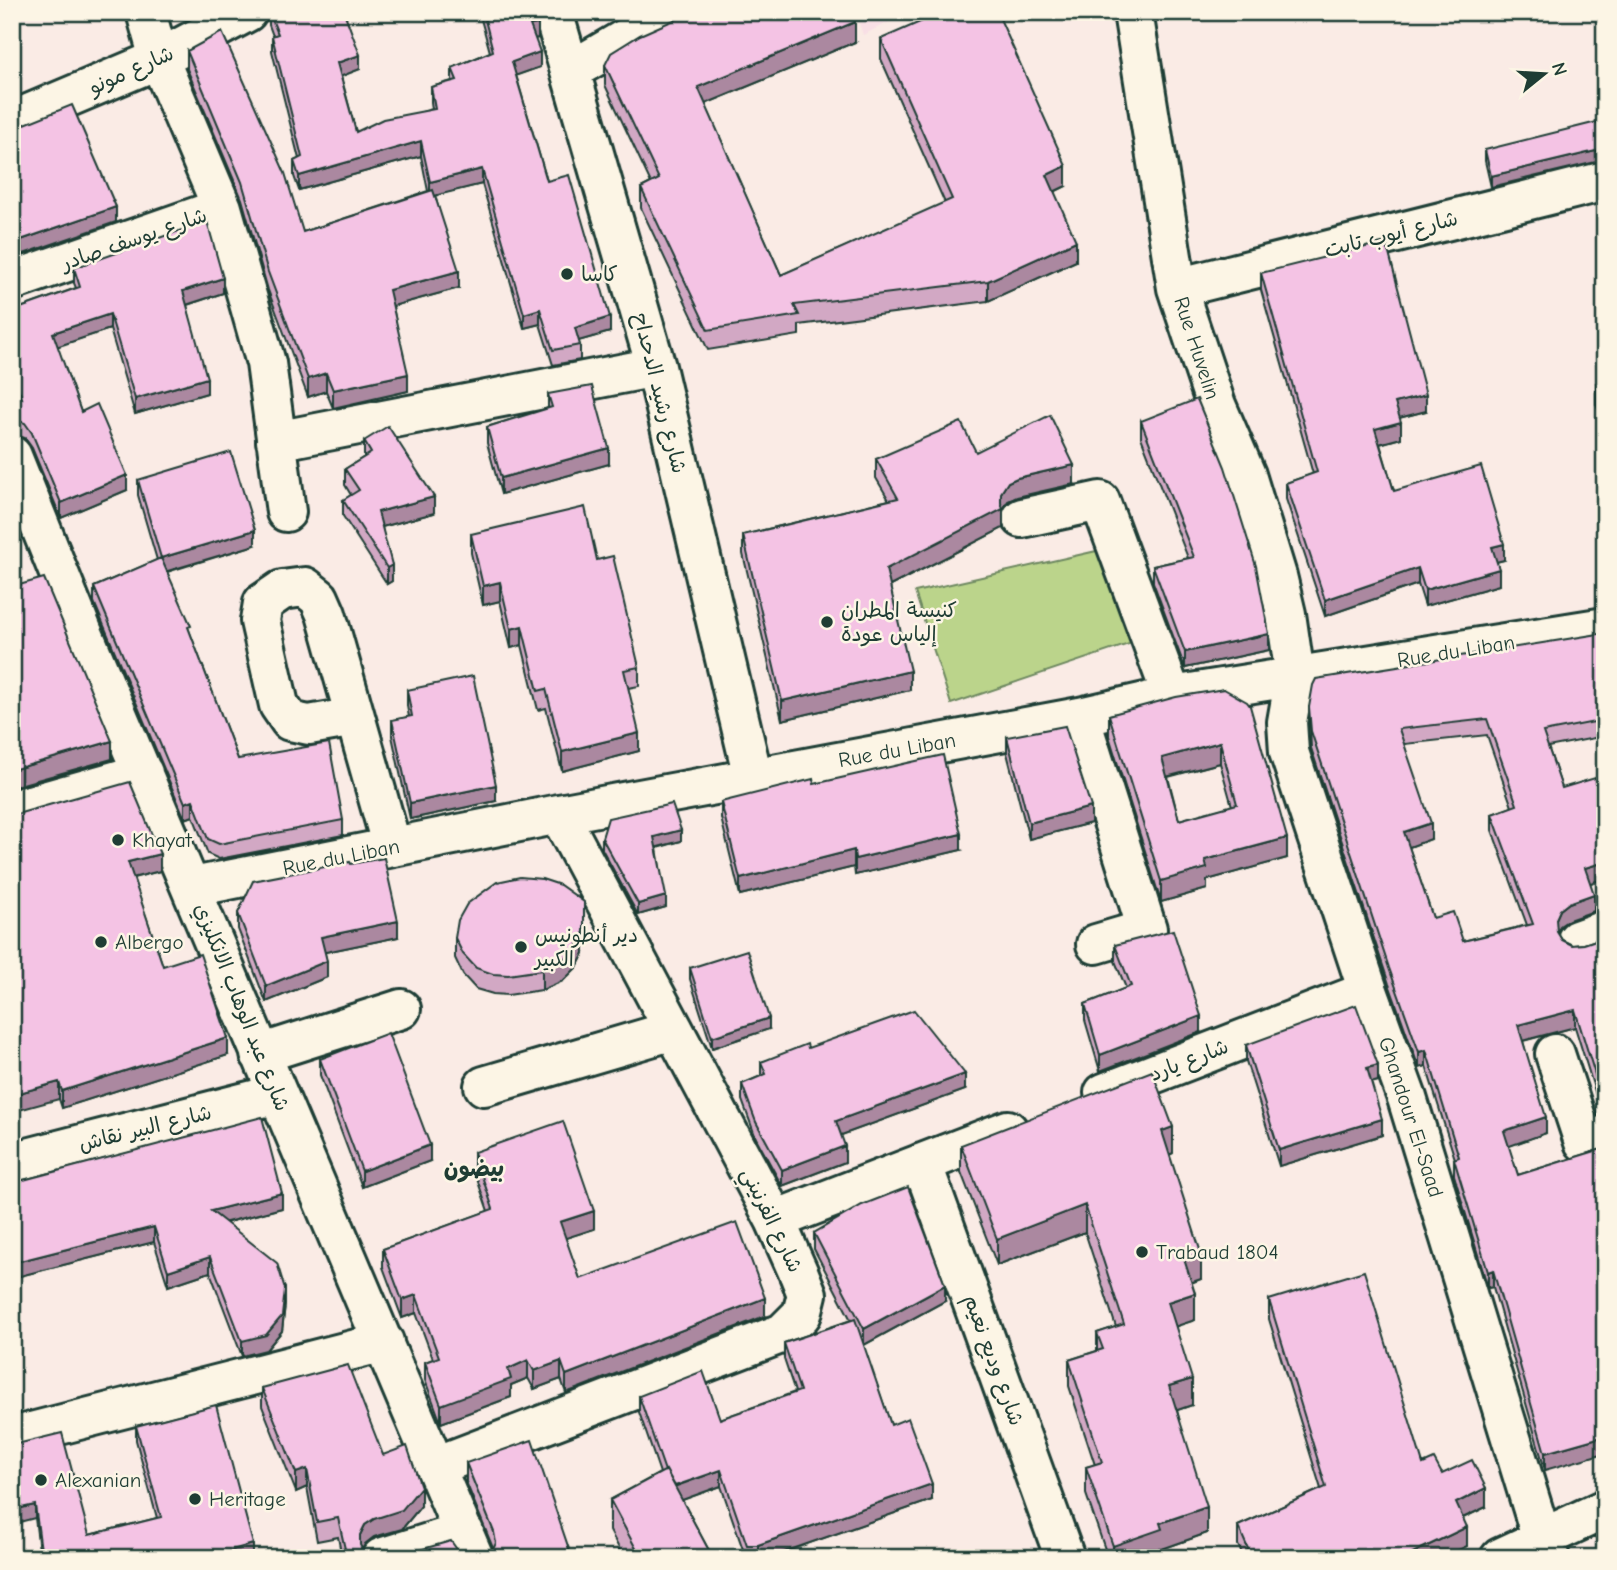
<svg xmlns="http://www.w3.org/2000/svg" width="1617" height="1570" font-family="'Comic Neue','Playpen Sans Arabic',sans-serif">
<rect width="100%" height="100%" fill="#faebe5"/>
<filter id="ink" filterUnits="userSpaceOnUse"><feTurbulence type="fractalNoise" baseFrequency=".0143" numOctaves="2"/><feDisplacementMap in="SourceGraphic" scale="14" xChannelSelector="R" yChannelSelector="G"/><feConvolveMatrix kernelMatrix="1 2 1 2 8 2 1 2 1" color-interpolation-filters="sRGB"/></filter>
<g filter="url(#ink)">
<path fill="#f8dfe5" d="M855 12H910L863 35Z"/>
<path fill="#bbd48b" stroke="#6d8860" stroke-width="2" d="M1101 550 1138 641 951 704 915 592Z"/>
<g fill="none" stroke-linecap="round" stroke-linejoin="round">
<g stroke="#1f3d34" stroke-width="44">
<path id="minor" d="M146 12 159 59 222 208 266 363 286 512
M553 12 656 367 753 777
M1133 12 1177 288 1216 405 1246 475 1277 576 1286 614 1295 676 1287 722 1289 752 1368 991 1407 1098 1542 1539 1550 1558
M572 70 671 12
M12 121 159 59 247 12
M12 281 222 208
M1177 288 1605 181
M276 441 656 367
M12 456 83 633 474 1558
M1022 518 1100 501 1172 696
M355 717 309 725 290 721 279 705 260 621 263 603 282 590 305 587 319 598 326 614 392 847
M1080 717 1147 929 1096 944
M12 810 143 773
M193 887 559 814 1080 717 1172 696 1605 627
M1577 940 1605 930
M260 1054 401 1009
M1555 1054 1584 1142 1605 1135
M484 1086 674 1030
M1104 1093 1368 991
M12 1162 277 1094
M922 1163 1065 1558
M775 1220 1008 1130
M12 1437 384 1342
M436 1466 783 1333 802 1314 807 1294 799 1274 775 1220 559 814
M381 1558 464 1532
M1500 1558 1605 1509"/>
</g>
<use href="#minor" stroke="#fcf5e5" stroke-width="38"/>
</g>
<path fill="#d2a8c4" stroke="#1f3d34" stroke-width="2" fill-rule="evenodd" d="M269 12H344L360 69 341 76 356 132 432 109 431 102V87L452 81V68L490 52 479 12H535L538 38 535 39 540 67 516 75 547 181 610 332 578 341 580 345V360L553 365 540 324 524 328 482 184 435 195 459 288 393 306 408 391 333 408 326 391 308 397 268 290 242 199 187 69V51L303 232 428 191 421 156 299 190 294 176V161L299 159 272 51V36H273L269 25Z
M679 13 855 42 705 104 781 275 945 203 881 59V39L1066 186 1054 192 1076 261 988 301 799 325V335L708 350 641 208V188L651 183 605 85V65L679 18Z
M1485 150 1604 160 1491 187 1485 161Z
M74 268 223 293 187 305 207 393 135 414 110 329 57 346 81 412 127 490 61 518 32 448 25 438 14 434 12 435V396L16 397 12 386V311L76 288 74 283Z
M1261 273 1426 411 1399 418 1401 438 1380 444 1394 491 1504 560 1496 562 1499 585 1425 606 1418 584 1325 616 1286 499V483L1313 474 1261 290Z
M1605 380V428L1596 404V383Z
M548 394 609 464 501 494 487 443V427L548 408Z
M1141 421 1269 650 1185 668 1153 582V566L1188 558 1141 437Z
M364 441 434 513 382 527 392 581 387 584 343 516V500L351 495 345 485V469L364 457Z
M976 452 1074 484 1017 497 1008 501 1003 509V528L890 586 910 690 782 720 743 554V535L889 500 876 478V459Z
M138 480 255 545 167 572 238 759 343 820V835L219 859 208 854 193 816 185 819 94 602V587L157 560 138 495Z
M471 534 597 560 639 667V686L628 688 639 751 562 771 546 708 538 710 522 645 511 648 500 601 483 605 471 553Z
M1605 633V736L1548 747 1562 788 1605 878 1590 883 1594 911 1569 920 1560 926 1557 932 1562 940 1572 945 1584 944 1605 937V1113L1602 1114 1575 1027 1523 1041 1546 1133 1508 1146 1518 1175 1605 1148 1545 1470 1493 1287 1488 1288 1454 1175V1159H1455L1426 1066 1419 1068 1389 984 1311 748 1309 707ZM1487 735 1512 807 1492 814V830L1527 925 1463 941 1433 918 1409 847 1431 839 1404 744Z
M1224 689 1287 858 1207 880V889L1161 902 1109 736V715ZM1220 763 1232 806 1179 820 1168 777Z
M407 690 496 801 410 819 392 736V720L409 717 407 706Z
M1007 737 1091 823 1029 839 1007 753Z
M814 784 961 850 855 875 854 867 740 895 721 818V802Z
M12 814 160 871 133 878 163 966 228 1055 62 1108 59 1099Z
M602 838 681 841 657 848 666 907 638 915 602 849Z
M351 864 398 937 325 952 327 977 266 1002 238 929V913Z
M455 938 584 953 577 967 563 981 542 990 508 995 493 994 476 989 463 975 455 958Z
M1115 945 1201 1032 1100 1071 1085 1020V1004L1126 988 1115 961Z
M690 968 769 1029 712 1048 690 979Z
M1246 1045 1378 1081 1371 1083 1382 1135 1279 1166 1246 1061Z
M808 1048 965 1090 841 1135 845 1162 782 1186 756 1138 742 1100V1084L761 1076V1062Z
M320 1059 430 1161 362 1187 320 1075Z
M961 1145 1173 1153 1169 1155 1201 1279 1191 1283 1195 1320 1175 1326 1192 1405 1177 1410 1207 1533 1162 1549V1555L1155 1558H1108L1086 1494V1467L1095 1465 1069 1386V1360L1097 1351V1333L1116 1327 1085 1232 997 1265 961 1172Z
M474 1152 594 1229 565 1238 580 1279 765 1316 566 1393 561 1379 534 1389 528 1378 511 1385V1397L441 1423 425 1380V1362L433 1359 416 1313 402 1318 383 1267V1249L488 1211 474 1170Z
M12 1183 282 1208 225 1223 285 1304 282 1331 266 1350 242 1356 210 1272 168 1286 154 1242 12 1278Z
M814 1233 945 1301 864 1345 862 1342 891 1425 932 1500 767 1558H746L721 1486 682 1500 713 1558H624L610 1531V1500L660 1473 639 1412V1396L720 1419 795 1392 784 1359V1343L851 1320 814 1249Z
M1269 1300 1423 1464 1442 1474 1486 1507 1463 1518 1467 1546 1442 1558H1244L1238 1545V1526L1321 1489 1269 1319Z
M262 1388 383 1455 421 1506 402 1529 374 1537 365 1544 362 1549 365 1558H342L338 1537 317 1541 307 1487 296 1492 262 1406Z
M136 1426 253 1558H40L35 1518 12 1444 89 1535 157 1518 136 1440Z
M466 1463 572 1558 492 1552 493 1548 466 1482Z"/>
<path fill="#ab88a0" stroke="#1f3d34" stroke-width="2" d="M855 22V42L698 107V87Z
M538 24V38L530 40V25Z
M540 52V67L512 77V62Z
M360 55V69L337 78V63Z
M421 141V156L299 190V176Z
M1604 149V160L1491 187V176Z
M1066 166V186L1047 195V175Z
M482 169V184L430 197V182Z
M116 207V222L12 258V243Z
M1076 241V261L988 301V281Z
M459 271V288L389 307V290Z
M223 278V293L183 306V291Z
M540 309V324L524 328V314Z
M110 314V329L53 348V333Z
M610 317V332L575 342V328Z
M326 373V391L308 397V379Z
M408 374V391L333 408V390Z
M207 378V393L135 414V399Z
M1426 395V411L1395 419V403Z
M1401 422V438L1375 445V429Z
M609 448V464L501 494V478Z
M1074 465V484L1017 497 1008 501 1003 509V528L886 588V569L1001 493 1008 482 1017 478Z
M127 475V490L61 518V503Z
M434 497V513L378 528V512Z
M255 530V545L161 573V558Z
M1504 544V560L1492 563V547Z
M392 565V581L387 584V568Z
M1418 568V584L1325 616V600Z
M1499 569V585L1425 606V590Z
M500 582V601L483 605V586Z
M522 626V645L511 648V629Z
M1269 634V650L1185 668V652Z
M910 671V690L782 720V701Z
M639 733V751L562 771V752Z
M112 741V759L12 787V770Z
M1220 742V763L1162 778V758Z
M496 785V801L410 819V803Z
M193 800V816L185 819V803Z
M1091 807V823L1029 839V823Z
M1431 823V839L1404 849V832Z
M681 830V841L654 848V837Z
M961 834V850L855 875V859Z
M1287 838V858L1207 880V889L1161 902V881L1205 860Z
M854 850V867L740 895V879Z
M160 854V871L128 879V862Z
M1605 862V878L1585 885V868Z
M1594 894V911L1569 920 1560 926 1556 935V919L1560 910 1569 903Z
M666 896V907L638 915V904Z
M398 921V937L321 953V937Z
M584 932V953L577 967 563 981 542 990V970Z
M327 961V977L266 1002V986Z
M1575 1010V1027L1518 1042V1025Z
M1201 1016V1032L1100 1071V1055Z
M769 1018V1029L712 1048V1037Z
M228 1038V1055L62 1108V1091Z
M1426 1050V1066L1419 1068V1052Z
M1378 1065V1081L1367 1084V1068Z
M965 1074V1090L836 1137V1121Z
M59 1082V1099L12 1112V1095Z
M1602 1097H1605V1113L1602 1114Z
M1546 1117V1133L1504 1148V1131Z
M1382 1119V1135L1279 1166V1150Z
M1173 1127V1153L1162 1158V1131Z
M430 1145V1161L362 1187V1171Z
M845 1146V1162L782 1186V1170Z
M282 1193V1208L211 1226V1211Z
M1085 1205V1232L997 1265V1239Z
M594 1211V1229L560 1240V1222Z
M154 1227V1242L12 1278V1263Z
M1201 1253V1279L1184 1285V1259Z
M210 1257V1272L168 1286V1271Z
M1493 1270V1287L1488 1288V1272Z
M945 1285V1301L864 1345V1329Z
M285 1289V1304L282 1331 266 1350 242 1356V1341Z
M1195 1293V1320L1168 1329V1302Z
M416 1295V1313L402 1318V1300Z
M765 1298V1316L566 1393V1375Z
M528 1360V1378L511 1385V1397L441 1423V1405L508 1369Z
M561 1361V1379L534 1389V1371Z
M1192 1379V1405L1169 1413V1386Z
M1605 1436V1453L1545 1470V1453Z
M307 1469V1487L296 1492V1473Z
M721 1470V1486L671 1504V1488Z
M932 1484V1500L767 1558H758V1545Z
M421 1487V1506L402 1529 374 1537 365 1544 360 1554V1535L365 1525Z
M1486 1488V1507L1456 1521V1503Z
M35 1505V1518L12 1524V1510Z
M1207 1507V1533L1162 1549V1555L1155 1558H1113V1546L1160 1523Z
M1467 1527V1546L1442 1558H1402Z
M253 1544V1558H204Z"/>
<path fill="#f4c3e4" stroke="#1f3d34" stroke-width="2" fill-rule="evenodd" d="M269 12H344L360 55 337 63 356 132 383 119 435 109 431 87 457 80 452 68 493 51 483 12H535L538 24 530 25 540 52 512 62 547 181 569 175 610 317 575 328 580 345 553 350 540 309 524 314 482 169 430 182 421 141 299 176 294 161 302 157 272 36 278 34Z
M679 12H852L855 22 698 87 781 275 952 199 881 39 943 12H997L1066 166 1047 175 1076 241 988 281 794 305 799 315 708 330 641 188 659 179 605 65 611 53 640 35 681 17Z
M222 32 285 173 303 232 433 190 459 271 389 290 408 374 333 390 326 373 308 379 268 272 242 182 187 51Z
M72 105 116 207 12 243V127L20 126Z
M1597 122 1604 149 1491 176 1485 150Z
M207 221 223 278 183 291 207 378 135 399 110 314 53 333 81 412 97 404 127 475 61 503 32 433 25 423 14 419 12 420V396L22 398 12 371V311L80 287 74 268Z
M1386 242 1426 395 1395 403 1401 422 1375 429 1394 491 1481 466 1504 544 1492 547 1499 569 1425 590 1418 568 1325 600 1286 483 1317 472 1261 273Z
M1605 380V408L1596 383Z
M592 386 609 448 501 478 487 427 552 407 548 394Z
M1197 399 1225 467 1256 566 1269 634 1185 652 1153 566 1194 557 1141 421Z
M1050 415 1074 465 1017 478 1008 482 1001 493V503L1003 509 886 569 910 671 782 701 743 535 898 498 876 459 961 422 976 452Z
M388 426 434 497 378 512 392 565 387 568 343 500 359 490 345 469 371 453 364 441Z
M231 452 255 530 161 558 191 626 188 627 238 759 329 743 343 820 219 844 208 839 193 800 185 803 94 587 161 558 138 480Z
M585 507 597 560 613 556 639 667 624 670 639 733 562 752 546 689 538 691 522 626 511 629 500 582 483 586 471 534Z
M44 578 112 741 12 770V587Z
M1605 633V720L1543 732 1562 788 1605 775V862L1585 868 1594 894 1569 903 1560 910 1556 919 1557 932 1562 940 1572 945 1584 944 1605 937V1097H1602L1575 1010 1518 1025 1546 1117 1504 1131 1518 1175 1605 1148V1436L1545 1453 1493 1270 1488 1272 1454 1159 1459 1157 1426 1050 1419 1052 1389 968 1311 731 1309 707 1313 685 1316 679ZM1487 719 1517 805 1492 814 1533 924 1463 941 1453 912 1433 918 1404 832 1431 823 1399 729Z
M473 676 496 785 410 803 392 720 412 716 407 690Z
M1224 689 1247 702 1250 706 1287 838 1205 860 1207 868 1161 881 1109 715 1176 697ZM1220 742 1237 804 1179 820 1162 758Z
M1065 726 1091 807 1029 823 1007 737Z
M943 755 961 834 855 859 854 850 740 879 721 802 813 779 814 784Z
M130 782 160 854 128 862 163 966 200 954 228 1038 62 1091 59 1082 12 1095V814H17Z
M672 804 681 830 654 837 666 896 638 904 602 838 608 818Z
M384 858 398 921 321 937 327 961 266 986 238 913 253 881 350 862 351 864Z
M520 877 542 879 560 885 584 902V932L577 946 563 960 542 970 508 975 493 974 476 968 463 954 455 938 458 920 467 904 497 882Z
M1173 930 1201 1016 1100 1055 1085 1004 1131 986 1115 945Z
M747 950 769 1018 712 1037 690 968Z
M1356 1005 1378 1065 1367 1068 1382 1119 1279 1150 1246 1045Z
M914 1010 965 1074 836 1121 845 1146 782 1170 756 1122 742 1084 766 1074 761 1062 807 1044 808 1048Z
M388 1033 430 1145 362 1171 320 1059Z
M1152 1071 1173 1127 1162 1131 1201 1253 1184 1259 1195 1293 1168 1302 1192 1379 1169 1386 1207 1507 1160 1523 1162 1529 1113 1546 1086 1467 1102 1462 1069 1360 1103 1349 1097 1333 1124 1324 1085 1205 997 1239 961 1145Z
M262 1117 282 1193 211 1211 277 1263 285 1289 282 1316 266 1335 242 1341 210 1257 168 1271 154 1227 12 1263V1183Z
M563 1121 594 1211 560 1222 580 1279 737 1222 765 1298 566 1375 561 1361 534 1371 528 1360 508 1369 511 1379 441 1405 425 1362 439 1357 416 1295 402 1300 383 1249 493 1209 474 1152Z
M908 1187 945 1285 864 1329 814 1233 862 1205Z
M1364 1271 1423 1464 1434 1459 1442 1474 1472 1460 1486 1488 1456 1503 1467 1527 1402 1558H1252L1238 1526 1326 1487 1269 1300Z
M855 1319 891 1425 908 1418 932 1484 758 1545H747L721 1470 675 1486 666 1470 665 1471 639 1396 703 1371 720 1419 800 1391 784 1343Z
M348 1365 383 1455 407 1446 421 1487 402 1510 374 1519 365 1525 360 1535V1545L365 1554 362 1558H347L338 1518 317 1522 307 1469 296 1473 262 1388Z
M216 1405 253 1544 204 1558H42L35 1505 12 1510V1444H17L62 1433 89 1535 161 1517 136 1426Z
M532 1440 572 1558H485L492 1552 496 1543 494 1532 466 1463Z
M666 1470 713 1558H641L610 1500Z
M451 1541 463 1558H391Z"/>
</g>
<g fill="#1f3d34" stroke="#fcf5e5" stroke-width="2.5">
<circle cx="567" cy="274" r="7"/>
<circle cx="827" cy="622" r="7"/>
<circle cx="118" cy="840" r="7"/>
<circle cx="101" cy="942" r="7"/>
<circle cx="521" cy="947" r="7"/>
<circle cx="1142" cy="1252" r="7"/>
<circle cx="41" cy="1480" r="7"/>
<circle cx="195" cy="1499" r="7"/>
</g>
<g text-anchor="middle" stroke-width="5" stroke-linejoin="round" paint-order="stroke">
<g font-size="21" fill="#1f3d34" stroke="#fcf5e5">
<text transform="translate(131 70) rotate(-24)" y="7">شارع مونو</text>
<text transform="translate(1391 234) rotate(-14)" y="7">شارع أيوب تابت</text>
<text transform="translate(134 239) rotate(-19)" y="7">شارع يوسف صادر</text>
<text transform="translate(1197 348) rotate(72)" y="7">Rue Huvelin</text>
<text transform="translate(660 393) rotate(76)" y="7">شارع رشيد الدحداح</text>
<text transform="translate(1456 651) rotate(-9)" y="7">Rue du Liban</text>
<text transform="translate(897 750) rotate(-10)" y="7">Rue du Liban</text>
<text transform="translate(341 857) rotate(-11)" y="7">Rue du Liban</text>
<text transform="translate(242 1007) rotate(68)" y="7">شارع عبد الوهاب الانكليزي</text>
<text transform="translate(1189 1060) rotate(-21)" y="7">شارع يارد</text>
<text transform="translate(1411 1117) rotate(72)" y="7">Ghandour El-Saad</text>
<text transform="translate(145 1128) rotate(-14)" y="7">شارع البير نقاش</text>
<text transform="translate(772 1220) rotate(64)" y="7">شارع الفرنيني</text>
<text transform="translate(994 1360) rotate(70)" y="7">شارع وديع نعيم</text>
</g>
<g font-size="21" fill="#1f3d34" stroke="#fcf5e5" text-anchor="start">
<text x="581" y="281">كاسا</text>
<text x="841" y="617">كنيسة المطران<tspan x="841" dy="24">إلياس عودة</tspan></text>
<text x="132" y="847">Khayat</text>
<text x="535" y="942">دير أنطونيس<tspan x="535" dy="24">الكبير</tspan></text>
<text x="115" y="949">Albergo</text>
<text x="1156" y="1259">Trabaud 1804</text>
<text x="55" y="1487">Alexanian</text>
<text x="209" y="1506">Heritage</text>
</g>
<g font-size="23" font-weight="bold" fill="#1f3d34" stroke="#fcf5e5">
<text x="474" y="1176">بيضون</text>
</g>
</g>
<rect width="1617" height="1570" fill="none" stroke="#fcf5e5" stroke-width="42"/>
<rect x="21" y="21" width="1575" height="1528" fill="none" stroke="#1f3d34" stroke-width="2.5" filter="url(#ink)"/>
<g transform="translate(1544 74) rotate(72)" stroke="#fcf5e5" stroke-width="5" paint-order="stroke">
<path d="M0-5L12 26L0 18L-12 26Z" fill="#1f3d34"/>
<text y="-10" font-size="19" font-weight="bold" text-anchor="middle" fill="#1f3d34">N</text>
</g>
</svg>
